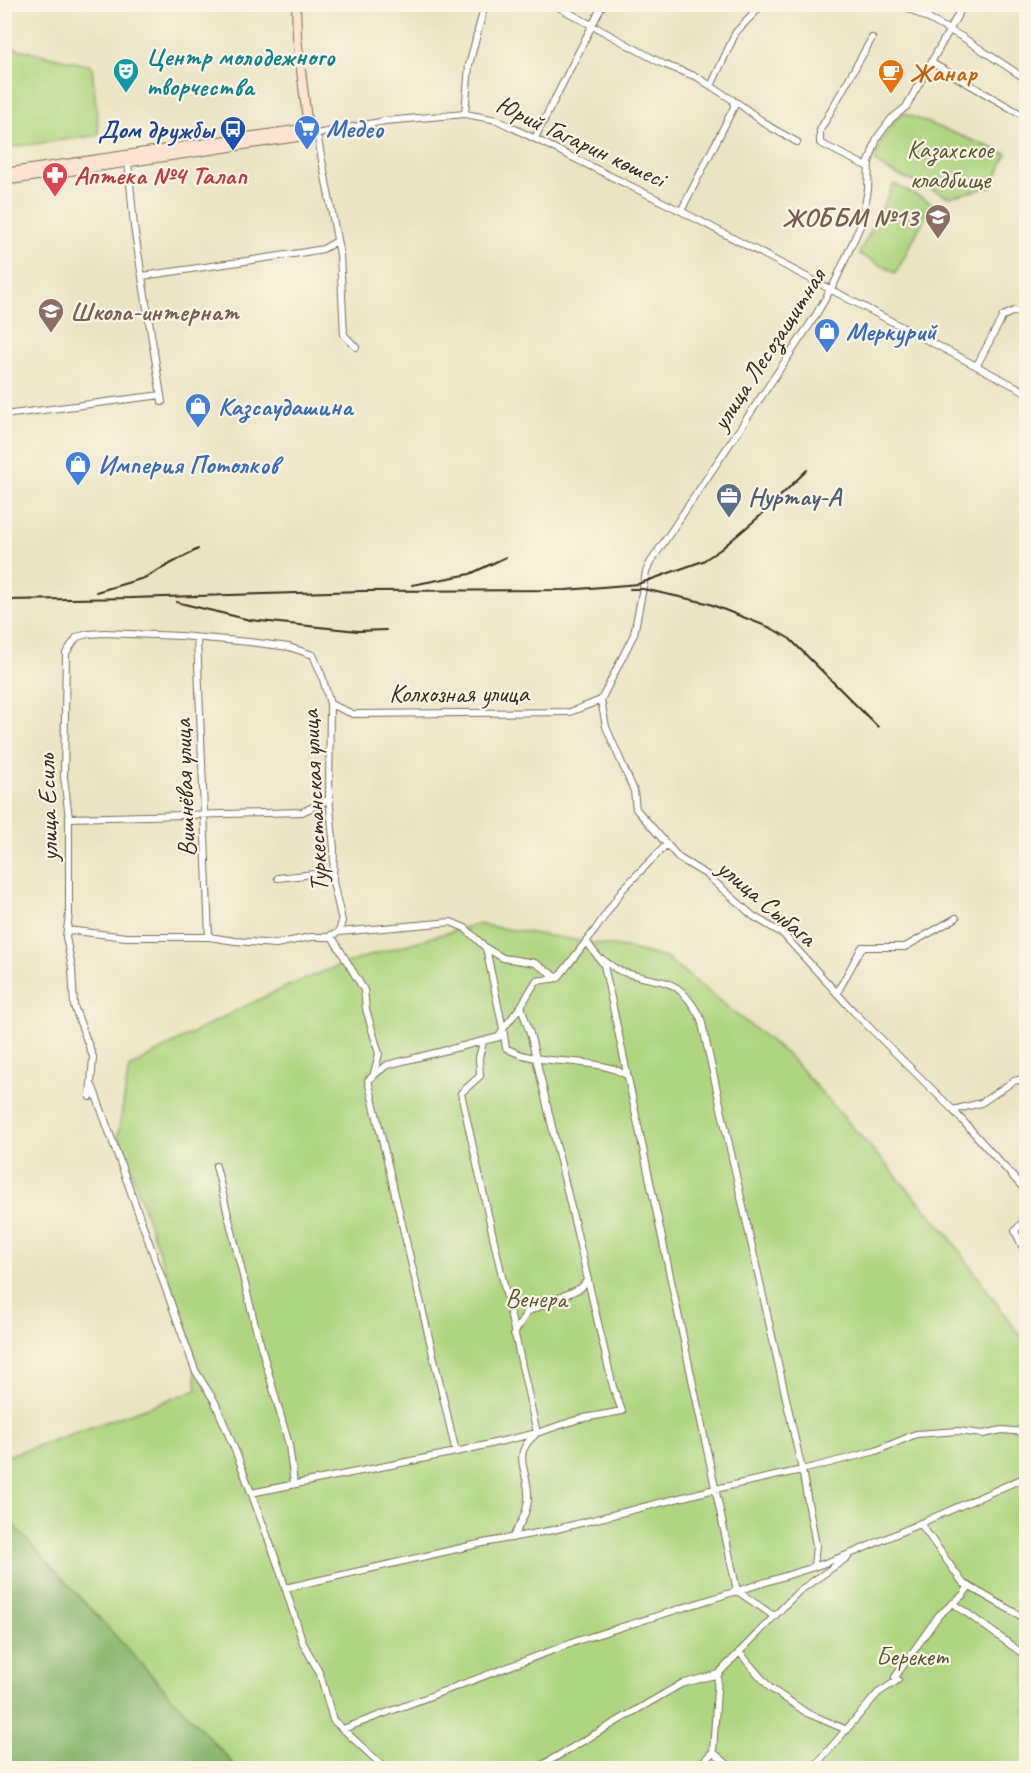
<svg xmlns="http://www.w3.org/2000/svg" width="1031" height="1773" font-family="Caveat,sans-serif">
<rect width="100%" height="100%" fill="#fcf5e5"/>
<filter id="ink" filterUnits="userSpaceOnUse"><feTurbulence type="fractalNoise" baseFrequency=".0167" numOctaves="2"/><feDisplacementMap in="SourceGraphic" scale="12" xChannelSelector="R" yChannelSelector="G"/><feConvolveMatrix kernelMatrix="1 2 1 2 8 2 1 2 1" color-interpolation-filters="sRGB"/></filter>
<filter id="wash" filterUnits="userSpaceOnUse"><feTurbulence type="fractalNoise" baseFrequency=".008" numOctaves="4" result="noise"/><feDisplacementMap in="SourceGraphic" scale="24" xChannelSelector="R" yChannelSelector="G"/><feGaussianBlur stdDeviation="1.35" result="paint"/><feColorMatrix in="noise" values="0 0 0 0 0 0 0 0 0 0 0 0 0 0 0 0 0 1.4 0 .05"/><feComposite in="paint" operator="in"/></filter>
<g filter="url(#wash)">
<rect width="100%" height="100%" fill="#ebe4c2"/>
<path fill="#aed681" stroke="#748050" stroke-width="1.5" d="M5 46 92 66 99 135 5 148Z
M903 113 1007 154 991 187 949 197 889 171 875 162C879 141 888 127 903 113Z
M894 184 932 203 896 273 859 254Z
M476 924 631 949 666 958 790 1057 946 1232 1017 1332 1026 1339V1768H237L5 1516V1457L197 1390 193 1349 118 1135 129 1068C182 1038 236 1009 293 984 351 958 415 943 476 924Z"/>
<path fill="#8ab76f" stroke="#627046" stroke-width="1.5" d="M4 1516H5L237 1768H5Z"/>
</g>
<g filter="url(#ink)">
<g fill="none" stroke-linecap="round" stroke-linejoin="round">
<g stroke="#796b57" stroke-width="8">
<path id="minor" d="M553 4 663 64 697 77 742 106 770 127 797 142
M901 4 962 37 1026 79
M932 63 1026 117
M711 86 736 32 763 4
M465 114 469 65 485 4
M317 134 340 255 344 335 356 347
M311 135 385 121 465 114 497 120 681 211 1026 392
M535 138 603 4
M128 161 134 227 162 402
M868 167 820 143V130L872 38
M681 211 734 107 733 100
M143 276 300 253 323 249 337 241
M977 365 1003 316 1014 311 1026 317
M4 415 161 395
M197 638 209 937
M601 700 606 727 634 791 636 809 679 858 707 875 753 916 783 934 854 1012 953 1110 1026 1191
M330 704 353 714 570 712 601 700 634 634 646 572 650 563 814 318 835 282 861 224 868 190 869 162 877 138 891 119 906 107 964 4
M69 818 302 812 330 799
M278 878 333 872
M67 930 126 937H209L235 941 276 944 311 937H329L339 932 342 921 333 882 334 849 329 797 330 704 322 676 313 655 289 647 249 642 181 636 105 633 88 634 77 637 66 653 64 777 69 818V915L66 937 72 968 74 1006 93 1057 90 1097
M339 932 451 922 465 928 486 948 503 958 535 963 558 978
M331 935 364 990 366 1009 379 1054 374 1073
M586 941 604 965 737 1591 774 1616
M602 959C609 964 616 970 623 972 665 986 676 973 701 1019L802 1470 816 1545 814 1567
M837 993 862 947H905L956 918
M521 1006 503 1029 506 1048C538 1066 576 1057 610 1068 616 1069 621 1073 627 1075
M483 1042 479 1058 480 1076 461 1093 537 1433
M93 1087 195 1370 215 1402 239 1460 278 1565 303 1643 320 1674 333 1720 385 1768
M953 1110 981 1103 1014 1081 1026 1078
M216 1166 255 1325 289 1445 294 1484
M1026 1218 1015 1231 1026 1254
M514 1334 527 1312 581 1288 588 1279
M456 1452 368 1080 387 1065 499 1037 503 1029 486 948
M251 1493 456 1452 537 1433 579 1419 622 1411 613 1387 531 1037 521 1006 536 981 558 978 595 930 623 889 667 844
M920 1523 963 1583 1026 1619
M512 1538C519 1526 528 1512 528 1498 530 1473 510 1456 534 1436
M285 1588 483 1543 553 1530 715 1489 802 1470 876 1451 916 1434 958 1431 983 1434 1002 1430 1026 1432
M953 1603 1026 1656
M739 1652 770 1688 807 1713 847 1730
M895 1677 939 1615 963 1595 969 1586
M343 1729 580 1640 814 1567 855 1552 1026 1477
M713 1752 732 1768
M537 1768 681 1684 718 1674
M696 1768 713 1752 718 1674 799 1591 848 1557
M813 1768 878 1693 898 1680"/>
</g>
<g stroke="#796b57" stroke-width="10">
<path id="secondary" d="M4 173 308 128
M4 181 311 135 308 128 297 37 296 4"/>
</g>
<use href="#minor" stroke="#fff" stroke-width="6"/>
<use href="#secondary" stroke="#fee3d1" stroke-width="8"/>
<path stroke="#3b2a1e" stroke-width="2" d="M412 585 470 574 506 557
M630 589H643L707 603 771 628 790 639 878 727
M96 592 144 578 198 549
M131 598 363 591 566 590 638 584 703 561 721 549 760 516 807 470
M4 600 137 598
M176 602 250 620 358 631 386 630"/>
</g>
</g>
<defs>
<g id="theatre-pin" transform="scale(1.35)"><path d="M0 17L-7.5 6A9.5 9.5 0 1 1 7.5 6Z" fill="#0f9aa8" stroke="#fcf5e5"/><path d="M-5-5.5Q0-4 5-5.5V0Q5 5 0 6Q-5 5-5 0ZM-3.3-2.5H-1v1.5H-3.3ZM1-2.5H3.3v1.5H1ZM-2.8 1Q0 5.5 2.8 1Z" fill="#fff"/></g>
<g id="cafe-pin" transform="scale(1.35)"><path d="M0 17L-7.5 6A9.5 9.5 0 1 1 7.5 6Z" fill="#e8710a" stroke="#fcf5e5"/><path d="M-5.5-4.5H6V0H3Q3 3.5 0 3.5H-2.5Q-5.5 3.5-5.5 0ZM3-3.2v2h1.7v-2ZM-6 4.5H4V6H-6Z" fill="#fff"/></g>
<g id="supermarket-pin" transform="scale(1.35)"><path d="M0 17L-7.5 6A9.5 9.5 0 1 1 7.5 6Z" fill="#3f7fe0" stroke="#fcf5e5"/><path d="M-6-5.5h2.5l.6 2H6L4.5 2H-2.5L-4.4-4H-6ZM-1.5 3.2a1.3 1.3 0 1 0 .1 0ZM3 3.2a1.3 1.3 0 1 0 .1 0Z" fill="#fff"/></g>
<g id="bus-pin" transform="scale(1.35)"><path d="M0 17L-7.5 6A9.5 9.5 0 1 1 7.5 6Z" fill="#1a4fb4" stroke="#fcf5e5"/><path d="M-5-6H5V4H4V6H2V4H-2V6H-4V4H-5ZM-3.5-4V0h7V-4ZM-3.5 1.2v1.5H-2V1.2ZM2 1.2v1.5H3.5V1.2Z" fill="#fff"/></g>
<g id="pharmacy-pin" transform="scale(1.35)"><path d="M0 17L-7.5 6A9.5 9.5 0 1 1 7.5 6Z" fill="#e0444e" stroke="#fcf5e5"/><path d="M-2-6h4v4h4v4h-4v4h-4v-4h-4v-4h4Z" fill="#fff"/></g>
<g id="school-pin" transform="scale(1.35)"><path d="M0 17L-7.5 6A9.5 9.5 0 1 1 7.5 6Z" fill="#8d6e63" stroke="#fcf5e5"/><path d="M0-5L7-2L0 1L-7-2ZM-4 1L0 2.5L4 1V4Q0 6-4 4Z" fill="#fff"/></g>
<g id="shop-pin" transform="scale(1.35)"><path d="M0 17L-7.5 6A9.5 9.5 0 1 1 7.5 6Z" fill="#3f7fe0" stroke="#fcf5e5"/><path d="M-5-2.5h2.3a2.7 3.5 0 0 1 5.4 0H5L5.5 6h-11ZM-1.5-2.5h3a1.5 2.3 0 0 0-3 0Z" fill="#fff"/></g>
<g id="office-pin" transform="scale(1.35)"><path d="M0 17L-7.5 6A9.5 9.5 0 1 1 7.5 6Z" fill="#5c6f8a" stroke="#fcf5e5"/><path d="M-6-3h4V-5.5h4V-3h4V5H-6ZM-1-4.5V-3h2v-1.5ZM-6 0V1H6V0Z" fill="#fff"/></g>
</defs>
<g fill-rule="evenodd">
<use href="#theatre-pin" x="126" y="71"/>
<use href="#cafe-pin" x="891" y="72"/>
<use href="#supermarket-pin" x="307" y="128"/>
<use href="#bus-pin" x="233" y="129"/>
<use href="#pharmacy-pin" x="55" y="175"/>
<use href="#school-pin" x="938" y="217"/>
<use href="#school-pin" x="51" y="311"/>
<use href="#shop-pin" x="827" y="331"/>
<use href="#shop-pin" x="198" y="406"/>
<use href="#shop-pin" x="78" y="464"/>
<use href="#office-pin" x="729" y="496"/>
</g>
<g text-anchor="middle" stroke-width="4.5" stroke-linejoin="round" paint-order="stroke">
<g font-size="26" font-weight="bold" fill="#0d838f" stroke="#fcf5e5" text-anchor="start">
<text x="146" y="65">Центр молодежного<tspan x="146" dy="30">творчества</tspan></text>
</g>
<g font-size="26" font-weight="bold" fill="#c56008" stroke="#fcf5e5" text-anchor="start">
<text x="910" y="81">Жанар</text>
</g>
<g font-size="26" font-weight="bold" fill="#366cbe" stroke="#fcf5e5" text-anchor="start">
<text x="326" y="137">Медео</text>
<text x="846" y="340">Меркурий</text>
<text x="218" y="415">Казсаудашина</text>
<text x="98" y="473">Империя Потолков</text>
</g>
<g font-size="26" font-weight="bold" fill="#164399" stroke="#fcf5e5" text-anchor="end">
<text x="214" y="138">Дом дружбы</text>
</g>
<g font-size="26" fill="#3b2a1e" stroke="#fcf5e5">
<text transform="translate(581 141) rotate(25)" y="9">Юрий Гагарин көшесі</text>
<text transform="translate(768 349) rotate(-57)" y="9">улица Лесозащитная</text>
<text x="459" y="702">Колхозная улица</text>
<text transform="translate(184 788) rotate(-92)" y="9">Вишнёвая улица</text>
<text transform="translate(314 801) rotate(-93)" y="9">Туркестанская улица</text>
<text transform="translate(47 808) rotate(-92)" y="9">улица Есиль</text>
<text transform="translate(767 902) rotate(40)" y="9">улица Сыбага</text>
</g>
<g font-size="26" fill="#585537" stroke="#fcf5e5">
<text x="950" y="158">Казахское<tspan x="950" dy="30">кладбище</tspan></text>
<text x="536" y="1307">Венера</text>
<text x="912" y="1665">Берекет</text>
</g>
<g font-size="26" font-weight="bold" fill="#be3a42" stroke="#fcf5e5" text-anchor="start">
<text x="74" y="184">Аптека №4 Талап</text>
</g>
<g font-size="26" font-weight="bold" fill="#785e54" stroke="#fcf5e5" text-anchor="end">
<text x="918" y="226">ЖОББМ №13</text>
<text x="70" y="320" text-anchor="start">Школа-интернат</text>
</g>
<g font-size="26" font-weight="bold" fill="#4e5e75" stroke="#fcf5e5" text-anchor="start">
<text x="748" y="505">Нуртау-А</text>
</g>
</g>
<rect width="1031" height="1773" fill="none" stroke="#fcf5e5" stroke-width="24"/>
</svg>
